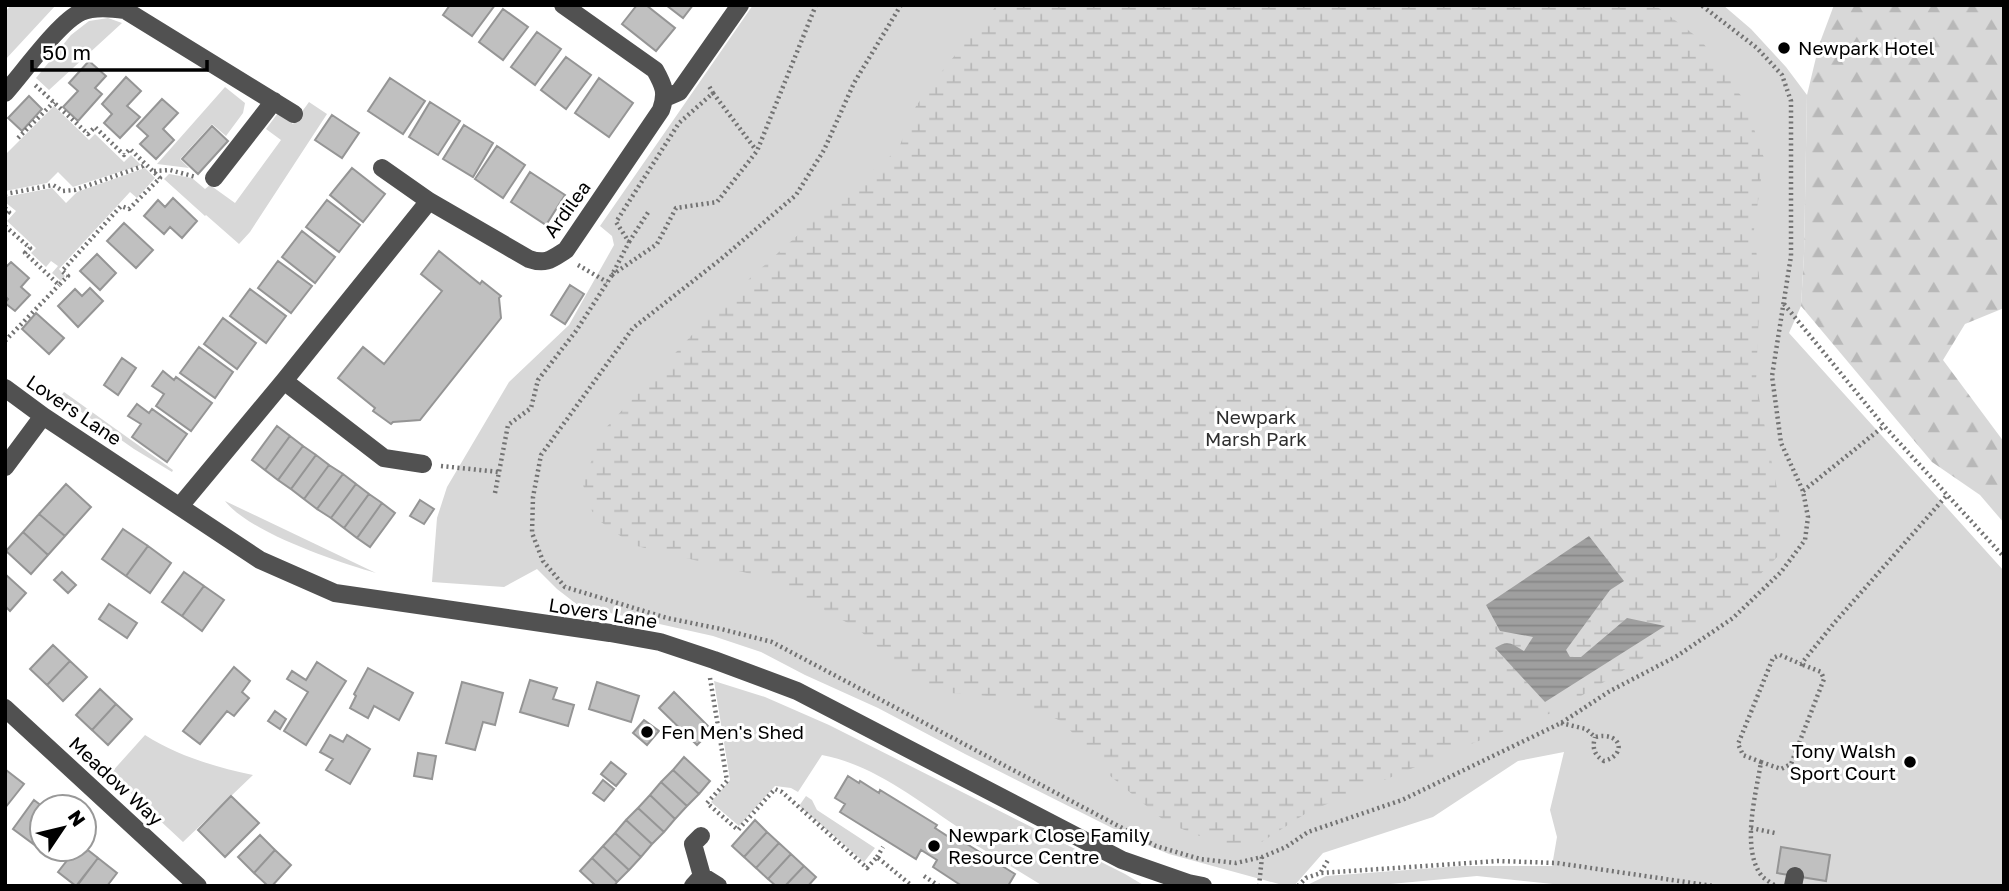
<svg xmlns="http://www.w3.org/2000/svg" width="2009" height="891" font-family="'Golos Text',sans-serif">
<defs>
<pattern id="forest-firs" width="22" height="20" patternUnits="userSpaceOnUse" patternTransform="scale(1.75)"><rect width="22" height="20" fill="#d8d8d8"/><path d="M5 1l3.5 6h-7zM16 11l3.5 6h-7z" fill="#b8b8b8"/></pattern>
<pattern id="wetland-marsh" width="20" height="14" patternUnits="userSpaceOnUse" patternTransform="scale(1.75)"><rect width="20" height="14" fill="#d8d8d8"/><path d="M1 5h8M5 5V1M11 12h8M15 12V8" fill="none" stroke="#b8b8b8"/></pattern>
<pattern id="water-rules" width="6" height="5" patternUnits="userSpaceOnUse" patternTransform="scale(1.75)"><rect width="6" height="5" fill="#9f9f9f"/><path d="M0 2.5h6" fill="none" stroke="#878787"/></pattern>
</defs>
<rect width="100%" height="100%" fill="#fff"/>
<path fill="#d8d8d8" d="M11 5H56L5 60V12Z
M753 5H1723L1751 29 1786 67 1807 95 1804 254 1801 306 1789 333 2004 571V886H1572L1477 876 1369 886H1305L1326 876 1461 866H1552L1557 837 1550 810 1564 752 1518 761 1433 817 1323 853 1294 886H1286L1169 854 1140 842 965 754 878 708 805 675 761 652 713 636 579 606 557 589 537 569 504 587 432 582 437 518 447 487 509 382 569 325 614 245 612 236 600 226Z
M108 18 122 23 49 90 36 78 71 35 89 21Z
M225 87 245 103 243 113 226 136 212 124 180 159 189 168 157 164Z
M309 102 327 114 250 232 239 244 206 215 205 216 164 179 169 174 192 178 205 189 210 185 235 203 281 140 266 129 278 113 293 124Z
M54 106 89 140 95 134 124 162 131 155 141 165 73 187 58 172 47 183 5 191V155Z
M145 168 155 178 137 198 130 192 59 269 65 276 61 281 52 273 58 266 51 261 46 267 31 253 36 248 7 221 16 211 5 202V197L52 188 66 203 77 192Z
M64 392 173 470 172 472 134 449 60 397Z
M225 501 376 573C337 562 249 532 225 501Z
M714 681 765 697 829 725 1125 874 1145 886H1043L961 836 964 831C919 802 875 765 822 755L798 792 791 788 775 786 739 826 711 802 730 780Z
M145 735C178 756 215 767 253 775L183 842 110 774Z
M806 796 812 800 817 810 875 848 864 862 799 806Z"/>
<path fill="url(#forest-firs)" d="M1834 5H2004V308L1965 324 1943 360 2004 442V523L1980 495 1932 462 1801 306 1804 254 1807 95 1819 45Z"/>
<path fill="url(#wetland-marsh)" d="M997 5H1655L1701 40 1744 100 1764 158 1754 230 1760 286 1756 382 1778 494 1781 553 1742 593 1698 625 1576 699 1568 688 1664 626 1627 618 1581 657H1570L1566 650 1610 590 1624 581 1534 637 1524 651 1496 648 1554 712 1463 747 1308 812 1260 843 1230 848 1167 823 1109 775 1063 722 1010 698 939 692 908 675 857 628 763 577 633 545 594 517 583 485 601 433 717 308 850 188 898 150 916 106 946 66Z"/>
<path fill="url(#water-rules)" d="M1589 536 1624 581 1610 590 1566 650 1570 657H1581L1627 618 1665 626 1545 702 1495 648C1508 639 1512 644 1524 651L1533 637 1500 631 1486 605Z"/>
<path fill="#c0c0c0" stroke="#959595" stroke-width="2" d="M450 5H495L472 36 443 15Z
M637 5H646L675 28 656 51 622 24Z
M666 5H693L683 18Z
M503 9 528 27 503 60 479 42Z
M537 32 561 49 535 85 511 67Z
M566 57 591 75 566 109 541 90Z
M89 61 106 76 95 88 102 94 78 121 63 107 78 91 69 83Z
M126 77 141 91 127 106 140 117 120 138 104 123 112 114 102 104Z
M390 78 425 101 403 134 368 111Z
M599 78 633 103 609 137 575 113Z
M29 96 42 109 22 131 8 118Z
M162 99 178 113 163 129 174 140 156 159 140 144 148 136 137 126Z
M430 102 460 121 438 155 409 137Z
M332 115 359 133 342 158 315 140Z
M464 125 493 143 473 177 443 159Z
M212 126 228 141 198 174 182 159Z
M497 146 525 165 503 198 475 179Z
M352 168 385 194 363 222 330 195Z
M530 172 565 195 546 225 511 202Z
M173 198 197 221 182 238 170 227 164 234 144 216 158 200 165 207Z
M327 200 360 225 339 252 306 227Z
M124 223 153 250 136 268 107 241Z
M302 231 335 257 315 283 282 257Z
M439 251 480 284 482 281 501 296 499 298 501 318 420 420 393 422 391 424 373 411 375 408 338 378 363 347 384 364 442 291 421 274Z
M97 254 116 273 100 290 80 271Z
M278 261 312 286 291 313 258 288Z
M11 262 29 278 21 287 30 295 15 311 5 303 8 299 5 296V268Z
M570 285 584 294 565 324 551 315Z
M90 288 103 301 78 327 58 306 75 289 82 296Z
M250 289 286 316 266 343 230 316Z
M36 313 64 338 49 354 22 329Z
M223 318 256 343 237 369 204 344Z
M199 347 233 372 215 398 180 373Z
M122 358 136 368 118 395 104 385Z
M163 371 174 380 176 377 212 403 191 431 156 406 164 394 152 386Z
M137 404 149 413 152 409 187 434 167 462 132 437 141 424 128 416Z
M277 426 290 436 265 470 252 460Z
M290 436 303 446 278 480 265 470Z
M303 446 316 455 291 489 278 480Z
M316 455 329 465 304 499 291 489Z
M329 465 343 474 317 509 304 499Z
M343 474 356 484 331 518 317 509Z
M66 484 91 507 65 536 39 514Z
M356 484 369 494 344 528 331 518Z
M369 494 382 503 357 538 344 528Z
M420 500 434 509 424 524 410 516Z
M382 503 395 513 370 547 357 538Z
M39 514 65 536 48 555 23 532Z
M123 529 148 546 126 576 102 559Z
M23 532 48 555 31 574 6 551Z
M148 546 171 563 150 593 126 576Z
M62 572 76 585 68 593 54 580Z
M184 572 204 586 182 616 162 602Z
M5 574 26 593 10 611 5 606Z
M204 586 224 600 202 631 182 616Z
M109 604 137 623 127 638 99 619Z
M53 645 70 661 47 685 30 669Z
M70 661 87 677 63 701 47 685Z
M317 662 346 681 306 745 284 731 308 692 287 679 292 671 306 680Z
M234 667 250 681 242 692 249 698 234 716 227 711 200 744 183 731Z
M368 668 413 693 399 720 374 706 368 718 350 708 356 696 354 694Z
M530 680 557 688 553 699 574 705 568 726 520 712Z
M462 682 503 693 495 725 483 722 475 750 446 743Z
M597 682 639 696 631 722 589 709Z
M100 689 116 704 92 730 76 715Z
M674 692 712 730 697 745 659 708Z
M116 704 132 719 108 745 92 730Z
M275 711 286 719 280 729 268 721Z
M644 720 659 731 647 745 633 733Z
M330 735 343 742 347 735 370 749 350 784 326 770 333 759 320 752Z
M418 753 436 756 432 779 414 776Z
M684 757 710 781 699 794 673 770Z
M611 762 626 774 616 786 601 774Z
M6 770 24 784 5 808V771Z
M673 770 699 794 687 806 661 782Z
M848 776 859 783 860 781 879 793 880 790 937 825 935 828 952 839 954 836 1015 874 1008 886H962L933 867 937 860 921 850 916 859 840 812 845 804 835 798Z
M603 780 614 789 604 801 593 793Z
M661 782 687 806 675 819 650 795Z
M650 795 675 819 664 832 638 808Z
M231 796 259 823 225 857 198 830Z
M34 800 43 807 42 829 32 843 13 829Z
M638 808 664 832 652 844 626 820Z
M626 820 652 844 641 857 615 833Z
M755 820 767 832 744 857 732 846Z
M42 829V849H56L50 857 32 843Z
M767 832 779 843 756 868 744 857Z
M615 833 641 857 629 870 603 846Z
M260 835 275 850 254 873 238 857Z
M779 843 791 854 768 879 756 868Z
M603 846 629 870 617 882 592 858Z
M84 847 98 858 76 886 58 872 76 849H84Z
M1781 847 1830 855 1826 881 1777 873Z
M275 850 291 865 272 886H268L254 873Z
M791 854 804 866 785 886H776L768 879Z
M98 858 117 873 107 886H77Z
M592 858 617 882 614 886H596L580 871Z
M804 866 816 877 808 886H785Z"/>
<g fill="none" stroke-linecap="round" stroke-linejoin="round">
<path stroke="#737373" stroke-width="4.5" stroke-dasharray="2 3.5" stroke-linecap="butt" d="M901 5 854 83 824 150 796 195 721 259 633 328 541 455 533 497 532 533 543 561 565 587 667 618 721 629 772 642 1156 846 1200 859 1236 863 1262 857 1286 847 1308 832 1402 800 1561 723 1610 691 1677 656 1733 618 1781 572 1805 540 1808 517 1803 491 1781 443 1772 376 1791 256V101L1782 75 1757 48 1701 5
M713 93 756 150
M18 138 54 102
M154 171 170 170 196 177
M5 194 53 185 63 191 75 190 143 166 145 164
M5 208 9 212 5 216
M5 226 30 248 25 253 59 285 68 276 62 271 121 206 129 209 160 178 130 149 124 155 95 127 88 134 35 85
M629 242 649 211
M578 265 607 282
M612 275 657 244 676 208 717 202 757 151 816 5
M1784 304 1884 426 2004 557
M5 341 59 285
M441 466 499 472
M1803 491 1884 426
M495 493 508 425 531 408 538 380 576 331 612 275 629 242 616 222 679 123 713 93 709 86
M710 678 727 781 707 803 738 830 775 789 782 792 867 868 877 857 912 886
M1561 723 1586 729 1595 737C1622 731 1627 755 1604 761 1594 755 1592 748 1595 737
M1761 762 1781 769 1791 764 1824 679 1821 672 1801 664
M1751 828 1775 833
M877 857 883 847
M1321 872 1328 860
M924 876 939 886
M1774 885C1770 882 1764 879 1761 875 1741 847 1756 794 1761 762L1743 755 1738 744 1773 658 1780 655 1801 664 1835 622 1948 494
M1259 886 1262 857
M1298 886 1306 878 1321 873 1498 861 1557 863 1713 886"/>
<path stroke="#515151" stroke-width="18" d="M5 93C23 73 59 22 81 12 94 6 111 8 125 10L294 114
M665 98 679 92 740 5
M382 168 429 201 529 259C546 265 552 259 566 250L661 110C667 93 664 86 655 70L563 5
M214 178 274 101
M284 381 384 458 423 464
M5 388 43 416 260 560 335 593 610 633 660 642 714 660 797 691 1122 860 1188 883 1203 886
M5 467 43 416
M180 506 284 381 429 201
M5 708 198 886
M701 836 693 844 702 876
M693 886 702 876 718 886
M1793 886 1795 876"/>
</g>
<g fill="#000" stroke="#fff" stroke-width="2.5">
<circle cx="1784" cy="48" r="7"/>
<circle cx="647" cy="732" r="7"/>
<circle cx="1910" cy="762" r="7"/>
<circle cx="934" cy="846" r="7"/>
</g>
<g text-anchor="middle" stroke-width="6" stroke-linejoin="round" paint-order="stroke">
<g font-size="19" fill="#000" stroke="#fff" text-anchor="start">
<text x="1798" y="55">Newpark Hotel</text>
<text x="661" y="739">Fen Men's Shed</text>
<text x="1896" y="758" text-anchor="end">Tony Walsh<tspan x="1896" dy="22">Sport Court</tspan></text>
<text x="948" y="842">Newpark Close Family<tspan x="948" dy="22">Resource Centre</tspan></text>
</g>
<g font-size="19" fill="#000" stroke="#fff">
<text transform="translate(567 209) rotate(-54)" y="7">Ardilea</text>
<text transform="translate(74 410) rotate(34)" y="7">Lovers Lane</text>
<text transform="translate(603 613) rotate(9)" y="7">Lovers Lane</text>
<text transform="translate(116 781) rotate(43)" y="7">Meadow Way</text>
</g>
<g font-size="19" fill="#2f2f2f" stroke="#fff">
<text x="1256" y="424">Newpark<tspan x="1256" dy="22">Marsh Park</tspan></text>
</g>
</g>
<rect width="2009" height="891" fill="none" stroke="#000000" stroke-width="14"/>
<g transform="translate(63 828) rotate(55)"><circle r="33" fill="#ffffff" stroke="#999999" stroke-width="2"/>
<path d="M0-5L12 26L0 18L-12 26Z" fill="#000000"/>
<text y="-10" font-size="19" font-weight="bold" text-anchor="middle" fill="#000000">N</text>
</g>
<path d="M32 60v10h175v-10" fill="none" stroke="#000000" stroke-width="3.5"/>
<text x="42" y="60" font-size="21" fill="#000000" stroke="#ffffff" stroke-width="5" paint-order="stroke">50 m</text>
</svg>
